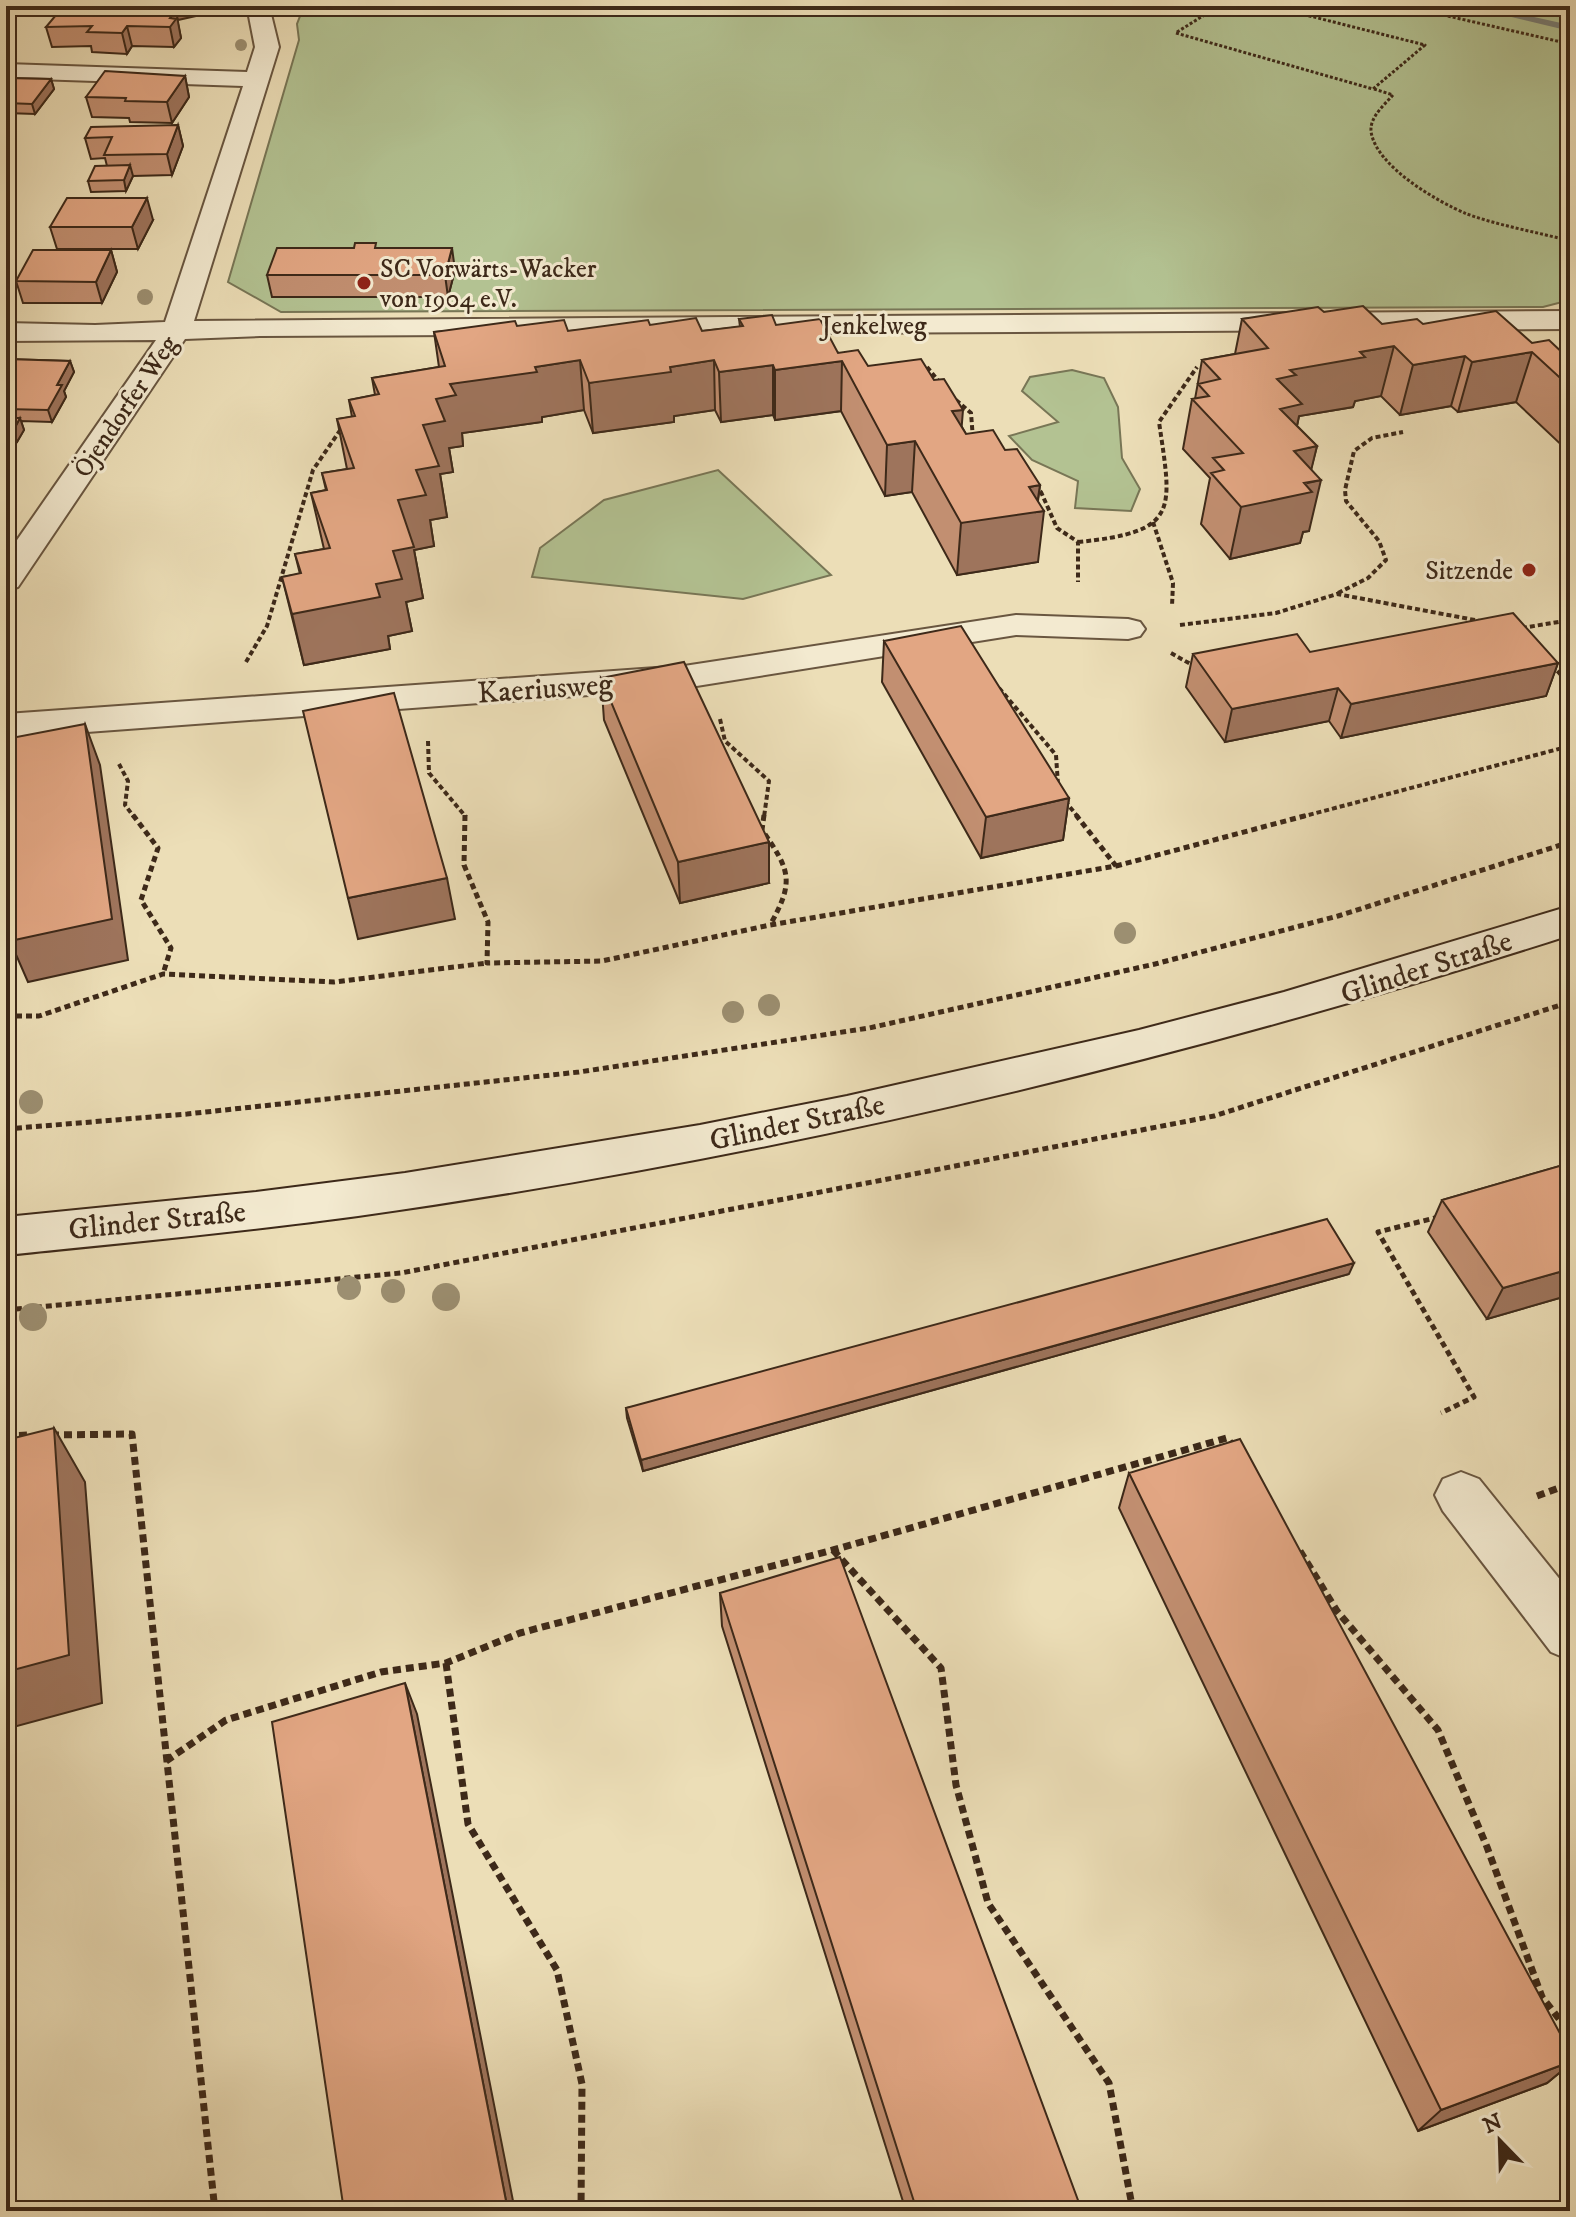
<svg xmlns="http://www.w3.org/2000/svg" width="1576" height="2217" font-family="'IM FELL DW Pica',serif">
<rect width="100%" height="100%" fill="#ecdeb7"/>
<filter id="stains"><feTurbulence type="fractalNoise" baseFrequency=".0025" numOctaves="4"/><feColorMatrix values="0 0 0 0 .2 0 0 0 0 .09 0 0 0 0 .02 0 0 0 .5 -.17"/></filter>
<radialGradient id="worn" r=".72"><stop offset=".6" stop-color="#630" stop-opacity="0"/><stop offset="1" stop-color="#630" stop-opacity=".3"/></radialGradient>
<path fill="#b3c292" stroke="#787656" stroke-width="2" d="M304 6H1549L1570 10V300L1543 307 281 312 228 282 299 40 297 24Z
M1072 370 1104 378 1118 407 1122 458 1140 489 1131 511 1075 508 1078 481 1032 460 1009 436 1058 422 1022 391 1030 377Z
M718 470 831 575 743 599 532 577 540 548 604 500Z"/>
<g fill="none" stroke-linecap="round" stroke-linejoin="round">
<path fill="#777f79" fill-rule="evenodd" d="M1466 6H1485L1570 25V31Z"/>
<g stroke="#695640" stroke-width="4">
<path id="street" d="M247 6H269L279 47 194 321 1570 311V329L260 336 185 339 18 587 6 590V556L156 340 6 341V323L95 325 165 322 243 86 6 78V64L247 72 255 47Z
M1016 615 1128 619 1140 622 1145 629 1140 636 1128 639 1016 635 684 688 6 738V714L684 666Z
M1461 1472 1479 1479 1570 1592V1660L1551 1652 1443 1511 1435 1495 1443 1479Z"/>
</g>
<g stroke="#3d2919" stroke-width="4">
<path id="secondary" d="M1570 906V935C1174 1063 770 1158 358 1216 241 1232 123 1243 6 1255V1217L256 1192 405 1173 700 1125 847 1096 1139 1030 1284 992Z"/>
</g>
<path stroke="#3d2919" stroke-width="3" stroke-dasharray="3 2" stroke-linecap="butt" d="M1404 6 1570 44
M1177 32 1219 6
M1176 33 1373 89 1425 45 1270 6
M1374 89 1393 95C1384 105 1370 117 1371 131 1375 166 1438 202 1467 214 1500 226 1537 232 1570 241"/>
<path stroke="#3d2919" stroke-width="4" stroke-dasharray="5 3" stroke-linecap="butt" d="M927 367 941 384
M956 400 971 413 973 439
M1033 488 1041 492 1057 528 1078 542V582
M1153 522 1173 583 1172 606
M1078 542C1180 532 1172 511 1159 422L1197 367
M1338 593 1368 578 1386 560 1379 541 1346 501 1345 490 1354 451 1372 438 1403 432
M1180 625 1276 613 1337 594 1480 621
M1522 628 1570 620
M1171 653 1194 666
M246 662 267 626 313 470 343 426
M1552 665 1570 685
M999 688 1056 755 1058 785
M720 719 725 741 769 781 764 817
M428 741 429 773 466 817
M119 764 128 781 125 805 134 817
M1065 801 1078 817
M1301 817 1570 746"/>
<path stroke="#3d2919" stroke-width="5" stroke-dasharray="6 4" stroke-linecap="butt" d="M133 815 158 848 141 900 171 948 163 974
M465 815 464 865 488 922 487 963 602 961 770 925 1116 866 1076 815
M764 815 762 830C790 870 795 881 770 925
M1116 866 1308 815
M6 1016H39L163 974 334 982 487 963
M6 1129 187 1114 579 1072 869 1028 1155 964 1338 916 1570 842
M1439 1217 1378 1232 1474 1397 1441 1413
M6 1310 401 1273 1214 1116 1570 1002"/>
<path stroke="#3d2919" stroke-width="7" stroke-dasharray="8 5" stroke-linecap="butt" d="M51 1435 132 1434 215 2211
M6 1436 29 1435
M1537 1496 1570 1484
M833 1550 941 1668 956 1785 988 1903 1109 2083 1133 2211
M1300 1551 1337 1611 1438 1730 1487 1847 1542 1997 1570 2033
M446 1663 468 1824 557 1970 582 2084 581 2211
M166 1761 226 1720 381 1672 446 1663 520 1633 833 1550 1227 1438 1232 1445"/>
<use href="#street" fill="#f3ead0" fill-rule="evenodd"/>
<use href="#secondary" fill="#f3ead0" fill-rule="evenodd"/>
</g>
<g fill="#9c8f71">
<circle cx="241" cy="45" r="6"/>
<circle cx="145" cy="297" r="8"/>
<circle cx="1125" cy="933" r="11"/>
<circle cx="769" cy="1005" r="11"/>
<circle cx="733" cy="1012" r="11"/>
<circle cx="31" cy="1102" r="12"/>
<circle cx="349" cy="1288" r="12"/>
<circle cx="393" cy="1291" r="12"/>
<circle cx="446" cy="1297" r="14"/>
<circle cx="33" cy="1317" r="14"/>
</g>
<path fill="#c28f71" stroke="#3d2919" stroke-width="2" d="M163 6H213L214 12 177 19 181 38 174 47 132 46 127 54 92 52 91 46 52 47 46 27 168 11Z
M185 76 189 97 172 123 130 122 129 118 92 117 86 97Z
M6 78 51 79 54 89 35 114 6 113Z
M178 125 183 146 172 175 133 176 126 191 91 192 88 181 107 166 105 158 91 159 85 138Z
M153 220 138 249H57L50 227Z
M377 248 455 270 448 297H272L267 275Z
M111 250 117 272 102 303H23L16 281Z
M1324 312 1382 324H1423L1532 343 1567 357 1570 356V453L1516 402 1458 412 1451 406 1400 415 1381 396 1355 401 1353 407 1299 416 1297 426 1317 446 1311 469 1309 531 1303 532 1300 543 1230 559 1201 524 1210 478 1183 449 1192 399H1195L1202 360 1235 354 1242 319Z
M739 319 776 325 868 366 962 427 966 434 1005 450 1040 485 1038 501V562L957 575 912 492 885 496 841 411 775 420 773 415 721 422 715 410 674 416V422L593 433 584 410 542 417V422L462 433 463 446 449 448 453 472 440 474 447 517 430 520 434 546 414 550 423 598 406 602 412 631 388 636 390 649 304 665 282 577 300 574 295 554 324 549 311 493 326 490 322 473 347 469 337 419 352 417 349 400 375 395 372 378 439 367 434 332 517 326 568 331 650 325 702 331 740 327Z
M6 359 70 361 74 372 64 391 66 397 52 422 21 421 24 430 17 442H6Z
M884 641 1069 798 1063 840 981 858 882 682Z
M1310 652 1558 663 1546 696 1341 738 1329 721 1225 742 1186 687 1193 654Z
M601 678 769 883 680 903 604 720Z
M1570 1163V1295L1487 1319 1428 1232 1442 1200Z
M1349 1274 643 1471 627 1418 626 1408Z
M1129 1473 1570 2052V2064L1547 2083 1418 2131 1119 1508Z
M720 1593 1082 2211H906L722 1626Z"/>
<path fill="#9e745c" stroke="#3d2919" stroke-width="2" d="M6 6H11L14 15 6 17Z
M191 6H213L214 12 178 20 175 9Z
M176 11 181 38 174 47 170 27V18Z
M127 26 132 46 127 54 122 33Z
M185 76 189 97 172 123 167 102Z
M51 79 54 89 35 114 32 104Z
M178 125 183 146 172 175 167 154Z
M130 165 133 176 126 191 124 180Z
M147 198 153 220 138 249 132 227Z
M452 248 455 270 448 297 445 275Z
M111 250 117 272 102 303 96 282Z
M1394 346 1381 396 1355 401 1353 407 1299 416 1291 454 1277 427V379L1290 370 1360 352Z
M1532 352 1516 402 1458 412 1472 362Z
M1465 356 1451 406 1400 415 1413 365Z
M580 360 584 410 542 417V422L462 433 463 446 449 448 453 472 440 474 447 517 430 520 434 546 414 550 423 598 406 602 412 631 388 636 390 649 304 665 292 614 376 584 393 551 398 500 416 470 423 425 436 399 450 384 535 367Z
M714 360 715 410 674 416V422L593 433 589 383 670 367Z
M70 361 74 372 64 391 66 397 52 422 48 410 57 385Z
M842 361 841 411 775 420V370Z
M773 365V415L721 422 719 372Z
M963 410 959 460 952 411Z
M20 418 24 430 17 442 13 431Z
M915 441 912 492 885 496 887 445Z
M1317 446 1308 483 1321 480 1309 531 1303 532 1300 543 1230 559 1241 507 1294 451Z
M1040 485 1036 512 1044 511 1038 562 957 575 961 523 1029 487Z
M1558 663 1546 696 1341 738 1351 704Z
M1338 688 1329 721 1225 742 1232 709Z
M85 724 100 765 128 960 28 982 10 941Z
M1069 798 1063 840 981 858 986 817Z
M769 842V883L680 903 678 862Z
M447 878 455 919 358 939 348 898Z
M1354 1263 1349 1274 643 1471 641 1460Z
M1570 1269V1295L1487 1319 1503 1288Z
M54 1428 85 1482 102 1703 6 1729V1672Z
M405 1683 417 1714 515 2211H508Z
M1570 2062V2064L1547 2083 1418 2131 1441 2110Z"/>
<path fill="#e2a683" stroke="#3d2919" stroke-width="2" d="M172 6H191L175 9Z
M61 9 176 11 170 18 176 19 170 27 127 26 122 33 87 32 92 26 46 27Z
M105 71 185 76 167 102 125 101 126 98 86 97Z
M6 78 51 79 32 104 6 103Z
M178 125 167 154 104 155 112 137 85 138 91 127Z
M130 165 124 180 88 181 95 166Z
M67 198H147L132 227H50Z
M355 243H376L375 248H452L445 275H267L277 248H354Z
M33 250H111L96 282 16 281Z
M1363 306 1382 324 1417 319 1423 324 1496 311 1532 343 1549 340 1567 357 1570 356V387L1532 352 1472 362 1465 356 1413 365 1394 346 1360 352 1365 357 1290 370 1296 375 1277 379 1302 404 1280 409 1317 446 1294 451 1321 480 1304 483 1312 492 1241 507 1211 473 1224 470 1213 458 1243 453 1192 399 1209 396 1198 384 1220 379 1202 360 1268 348 1242 319 1318 307 1324 312Z
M772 315 776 325 820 319 838 353 858 350 868 366 921 359 934 380 944 379 963 410 952 411 966 434 993 430 1005 450 1017 449 1040 485 1029 487 1044 511 961 523 915 441 887 445 842 361 775 370 773 365 719 372 714 360 670 367 671 372 589 383 580 360 535 367 537 372 450 384 456 395 436 399 445 421 423 425 439 466 416 470 426 495 398 500 414 547 393 551 402 579 376 584 380 597 292 614 282 577 301 573 295 554 330 548 311 493 327 490 322 473 354 468 337 419 355 416 349 400 379 394 372 378 445 366 434 332 515 321 517 326 564 320 568 331 648 320 650 325 696 318 702 331 743 326 739 319Z
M6 359 70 361 57 385H62L48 410 6 409Z
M6 418H20L13 431H6Z
M1513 613 1558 663 1351 704 1338 688 1232 709 1193 654 1297 634 1310 652Z
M961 626 1069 798 986 817 884 641Z
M684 662 769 842 678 862 601 678Z
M394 693 447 878 348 898 303 711Z
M85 724 112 919 10 941 6 897V739Z
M1570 1163V1269L1503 1288 1442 1200Z
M1327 1219 1354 1263 641 1460 626 1408Z
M54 1428 69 1655 6 1672V1440Z
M1240 1439 1570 2052V2062L1441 2110 1129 1473Z
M840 1557 1082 2211H917L720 1593Z
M405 1683 508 2211H344L272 1722Z"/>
<g fill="#8f2418" stroke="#f3ead0" stroke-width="3">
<circle cx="364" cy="283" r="8"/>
<circle cx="1529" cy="570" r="8"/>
</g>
<g text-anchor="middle" stroke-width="6" stroke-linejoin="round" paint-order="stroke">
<g font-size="26" fill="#3d2919" stroke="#f3ead0" text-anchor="start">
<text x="380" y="277">SC Vorwärts-Wacker<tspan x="380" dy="30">von 1904 e.V.</tspan></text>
<text x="1513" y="579" text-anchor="end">Sitzende</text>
</g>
<g font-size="26" fill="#3d2919" stroke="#f3ead0">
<text x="874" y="334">Jenkelweg</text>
<text transform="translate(125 406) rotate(-56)" y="9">Öjendorfer Weg</text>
</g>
<g font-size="30" fill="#3d2919" stroke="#f3ead0">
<text transform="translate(545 688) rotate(-4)" y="10">Kaeriusweg</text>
<text transform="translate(1426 967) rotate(-18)" y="10">Glinder Straße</text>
<text transform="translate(797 1122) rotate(-12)" y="10">Glinder Straße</text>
<text transform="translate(157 1220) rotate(-6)" y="10">Glinder Straße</text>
</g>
</g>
<rect width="1576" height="2217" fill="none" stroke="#ecdeb7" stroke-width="32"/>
<rect x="8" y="8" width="1560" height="2201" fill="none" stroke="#3d2919" stroke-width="4"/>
<rect x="16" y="16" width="1544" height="2185" fill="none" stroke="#3d2919" stroke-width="2"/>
<g transform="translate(1500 2141) rotate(337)" stroke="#f3ead0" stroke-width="6" paint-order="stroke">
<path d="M0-6L14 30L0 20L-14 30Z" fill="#3d2919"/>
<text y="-12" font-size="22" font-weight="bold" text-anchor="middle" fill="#3d2919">N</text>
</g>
<rect width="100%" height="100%" filter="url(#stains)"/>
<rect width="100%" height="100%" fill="url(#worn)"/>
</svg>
